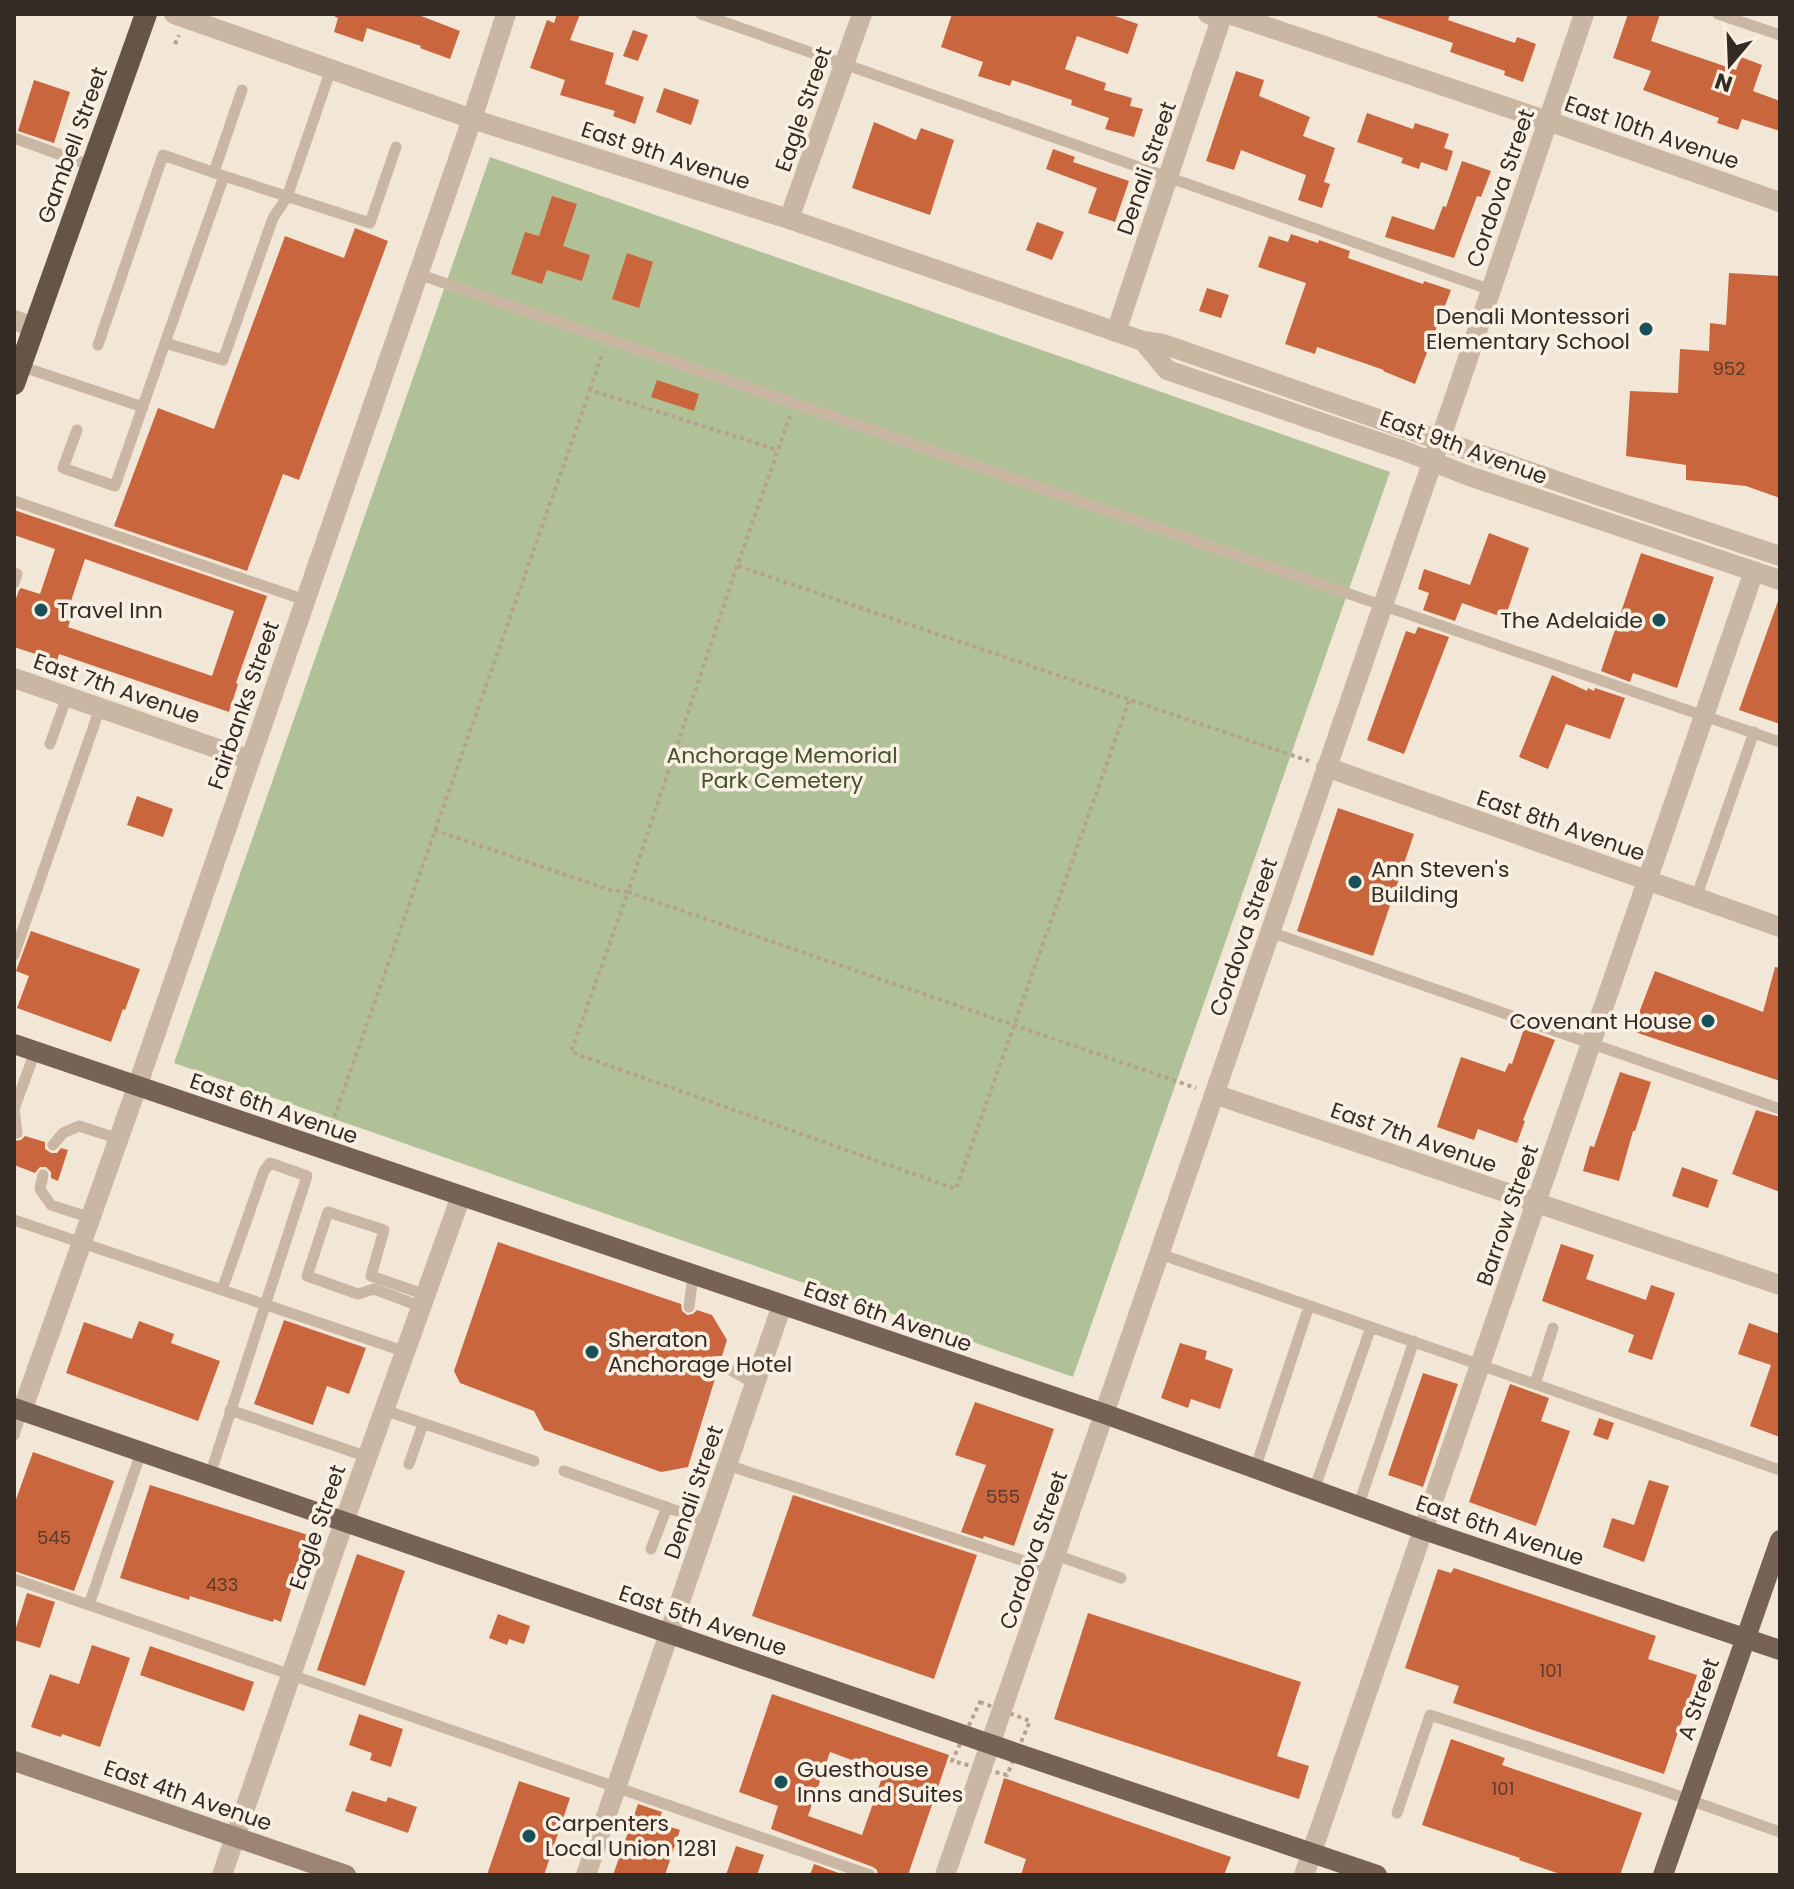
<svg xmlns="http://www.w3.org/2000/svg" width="1794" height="1889" font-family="Poppins,sans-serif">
<rect width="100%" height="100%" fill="#f2e7d7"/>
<path fill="#b1c197" d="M490 157 1390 472 1073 1377 174 1063Z"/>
<path fill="#ca663d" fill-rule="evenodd" d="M336 14H416L460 31 450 59 420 48 421 46 367 28 363 42 334 32 338 18 335 17Z
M557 14H580L570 40 614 53 605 84 644 97 635 124 613 116 615 111 560 95 565 80 530 68 547 20 554 23Z
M952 14H1109L1138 24 1128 54 1077 36 1065 69 1106 83 1104 90 1132 98 1130 106 1143 109 1134 137 1105 129 1109 118 1071 105 1072 100 1012 80 1010 86 978 76 983 62 941 47Z
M1378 14H1450L1448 20 1515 43 1517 37 1536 44 1523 82 1504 75 1505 71 1450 52 1453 43 1377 17Z
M1628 14H1660L1651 41 1736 70 1741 57 1762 65 1753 91 1780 101V131L1742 119 1738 130 1717 123 1719 118 1643 90 1651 71 1613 58Z
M633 30 648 35 638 61 623 56Z
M1236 71 1264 80 1259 96 1310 117 1303 136 1335 148 1324 182 1330 184 1322 208 1298 200 1306 175 1241 150 1234 170 1206 161Z
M34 80 70 92 54 143 18 131Z
M664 88 699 100 691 125 656 112Z
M1367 113 1413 129 1415 123 1449 134 1444 148 1453 151 1447 171 1421 162 1419 169 1401 163 1403 158 1357 142Z
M874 122 916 140 921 128 954 140 930 215 852 188Z
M1053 149 1075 157 1073 162 1129 181 1115 222 1088 213 1097 188 1046 169Z
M1462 161 1491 171 1481 197 1477 196 1454 258 1385 237 1392 216 1434 230 1443 206 1446 207Z
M552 196 577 204 563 246 590 255 582 281 547 270 542 284 511 274 525 232 539 236Z
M1037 222 1064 232 1052 260 1026 250Z
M355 228 388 241 299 480 283 474 247 571 114 526 158 408 214 429 285 236 344 258Z
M1291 234 1318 243 1319 240 1350 251 1348 258 1423 284 1424 281 1451 290 1415 384 1383 371 1384 370 1317 347 1315 354 1285 344 1306 283 1258 267 1269 236 1288 242Z
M627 253 653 262 639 308 612 299Z
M1729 273 1780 276V498L1746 486 1686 480V465L1626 456 1630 391 1678 393 1680 349 1709 351 1710 323 1726 325Z
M1207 288 1229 295 1221 318 1199 311Z
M657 380 699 394 694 411 651 397Z
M14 510 267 596 236 683 238 684 229 712 59 654 57 661 14 647V604L19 590 21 588 40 594 55 549 14 535ZM85 559 234 611 212 676 68 627 73 612 68 610Z
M1489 533 1529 548 1505 618 1462 603 1455 621 1423 610 1429 593 1418 589 1424 569 1470 585Z
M1641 553 1714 577 1677 688 1633 673 1630 682 1601 671Z
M1778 601 1780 602V724L1739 710Z
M1418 627 1449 637 1404 754 1367 740 1406 631 1415 634Z
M1552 675 1587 691 1588 688 1594 691 1595 688 1625 698 1610 739 1566 724 1548 769 1519 757Z
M137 796 173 809 163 837 127 825Z
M1338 808 1414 834 1373 956 1297 931Z
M31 931 140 969 125 1010 123 1009 111 1042 17 1008 29 976 16 971Z
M1775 967 1780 968V1081L1632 1031 1655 971 1763 1012Z
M1524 1029 1555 1040 1523 1120 1525 1121 1517 1143 1478 1129 1474 1140 1437 1127 1461 1057 1505 1072 1509 1063 1512 1064Z
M1620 1072 1651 1082 1635 1131H1633L1619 1181 1583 1171 1590 1146 1594 1147Z
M1756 1110 1780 1117V1192L1732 1174Z
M25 1136 45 1142V1149L51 1153H57L61 1148 68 1150 58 1181 51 1178V1172L46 1167H40L35 1173 14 1165V1141L21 1140Z
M1682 1167 1718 1180 1708 1208 1672 1196Z
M498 1242 681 1304 682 1311 687 1315 693 1314 697 1310 712 1315 727 1340 722 1356H716L712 1360V1368L717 1372 688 1467 661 1472 544 1430 534 1411 460 1383 454 1371Z
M1561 1244 1594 1255 1586 1279 1646 1300 1651 1285 1675 1293 1652 1360 1628 1352 1634 1335 1542 1301Z
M284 1320 366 1348 349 1394 327 1386 313 1425 254 1404Z
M139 1321 174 1334 171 1343 220 1361 198 1421 66 1373 84 1322 132 1339Z
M1749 1323 1780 1334V1437L1750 1426 1771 1365 1738 1354Z
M1180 1343 1207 1351 1205 1359 1233 1369 1220 1409 1191 1399 1188 1408 1161 1398Z
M1423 1373 1458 1384 1423 1487 1388 1475Z
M1510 1384 1549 1398 1541 1421 1570 1431 1536 1526 1469 1502Z
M975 1402 1054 1429 1014 1546 984 1536 983 1539 961 1532 986 1465 955 1455Z
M1599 1418 1614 1423 1608 1440 1593 1435Z
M33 1452 114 1481 74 1591 14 1571V1505Z
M1649 1480 1669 1486 1644 1562 1603 1547 1612 1518 1634 1525Z
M150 1485 308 1535 281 1622 274 1619 273 1622 190 1596 189 1600 120 1578Z
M793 1495 977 1555 934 1679 752 1616Z
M357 1554 405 1571 365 1686 317 1670Z
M1454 1568 1656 1636 1648 1659 1697 1675 1664 1774 1453 1703 1459 1686 1405 1668 1438 1569 1451 1573Z
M27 1593 55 1602 40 1648 14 1640V1634Z
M1088 1613 1301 1682 1277 1756 1309 1766 1299 1799 1054 1719Z
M498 1614 530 1626 524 1644 509 1639 507 1645 489 1638Z
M92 1645 130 1658 100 1747 62 1734 61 1737 31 1727 50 1674 79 1684Z
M150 1646 254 1682 244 1711 140 1675Z
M772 1694 949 1755 908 1875H878L877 1870 873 1867 771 1829 778 1806 739 1792ZM830 1752 884 1772 862 1835 808 1816Z
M359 1714 403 1729 391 1767 370 1760 372 1753 349 1745Z
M1451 1739 1505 1758 1502 1765 1642 1813 1620 1875H1563L1519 1860 1520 1858 1422 1825Z
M1004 1778 1231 1857 1224 1875H1021L1026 1859 984 1843Z
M519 1781 570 1798 544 1875H487Z
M352 1791 386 1802 388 1797 417 1807 408 1833 345 1811Z
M638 1804 662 1812 658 1823 680 1830 665 1875H613Z
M736 1846 764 1855 757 1875H726Z
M814 1864 844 1875H810Z"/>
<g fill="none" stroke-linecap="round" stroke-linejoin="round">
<path stroke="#b5a18d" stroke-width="4" stroke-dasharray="4 4" stroke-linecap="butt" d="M111 15V14
M175 44 179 35
M590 390 603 351
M738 566 1309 761
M1129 701 956 1189 571 1052 628 892 1196 1088
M434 830 610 890 628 892 737 566 790 416
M329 1132 590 390 778 450
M980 1702 1030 1721 1007 1775 952 1761Z"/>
<path stroke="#cab7a3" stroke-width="11" d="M701 14 1491 290
M1718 14 1780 35
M14 138 92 166
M214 172 242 90
M418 274 1780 742
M165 343 224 176 370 223 396 147
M98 345 163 155 224 176
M20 366 143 407
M77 430 63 468 115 486 165 343 223 360 273 218 287 197 331 69
M14 501 305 600
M14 573 17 574 14 583
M50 744 67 696
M1696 898 1754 732
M1270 932 1780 1109
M14 955 100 708
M17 1133 14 1109 35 1052
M53 1145 63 1133 79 1126 119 1139
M43 1175 40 1189 51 1205 91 1218
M14 1220 406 1352
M1160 1254 1469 1361 1780 1470
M422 1307 374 1289 358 1294 307 1276 328 1212 384 1230 371 1276 426 1295
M689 1307 693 1275
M720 1364 755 1384
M1535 1384 1553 1328
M230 1410 368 1457
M384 1410 534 1461
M14 1435 22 1411
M409 1464 423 1424
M727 1465 1052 1570
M1255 1469 1309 1306
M564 1471 708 1522
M210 1475 307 1176 270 1163 264 1171 222 1290
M1314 1490 1371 1327
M1358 1507 1414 1341
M651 1549 667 1507
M1056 1555 1121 1578
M14 1579 870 1875
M89 1605 141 1452
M1397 1813 1430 1715 1653 1787 1780 1832"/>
<path stroke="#cab7a3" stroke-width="20" d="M1236 14 1235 16 1548 121 1780 202
M789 219 862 14
M14 320 34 327
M1116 332 1221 19 1208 14
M14 678 250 760
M1326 767 1780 927
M1214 1094 1780 1285
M22 1411 137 1087 472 119 506 14
M222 1875 344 1522 461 1196
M586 1875 782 1305
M945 1875 1461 379 1584 14
M1304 1875 1754 571"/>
<path stroke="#cab7a3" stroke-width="20" d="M174 14 472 119 789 219 1143 341 1163 344 1591 493 1780 556
M1143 341 1167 370 1402 450 1469 476 1780 580"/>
<path stroke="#9d8574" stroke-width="20" d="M14 1761 346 1875"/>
<path stroke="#776356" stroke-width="20" d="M14 1044 1105 1414 1424 1530 1780 1650
M14 1408 1016 1753 1377 1875
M1663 1875 1780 1540"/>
<path stroke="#665449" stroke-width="22" d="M14 384 146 14"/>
</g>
<g fill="#1a5057" stroke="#f9f0e3" stroke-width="3">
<circle cx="1646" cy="329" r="8"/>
<circle cx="41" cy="610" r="8"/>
<circle cx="1659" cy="620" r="8"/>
<circle cx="1355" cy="882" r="8"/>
<circle cx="1708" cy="1021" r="8"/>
<circle cx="592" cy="1352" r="8"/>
<circle cx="781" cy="1782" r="8"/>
<circle cx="529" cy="1836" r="8"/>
</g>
<g text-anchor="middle" stroke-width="7" stroke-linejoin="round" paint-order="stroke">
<g font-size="18" fill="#5a3a2b">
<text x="1729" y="375">952</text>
<text x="1003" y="1503">555</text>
<text x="54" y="1544">545</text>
<text x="222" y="1591">433</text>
<text x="1551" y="1677">101</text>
<text x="1503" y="1795">101</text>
</g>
<g font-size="22" fill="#342b25" stroke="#f9f0e3">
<text transform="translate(803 109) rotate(-71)" y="8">Eagle Street</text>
<text transform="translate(1652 132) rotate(19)" y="8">East 10th Avenue</text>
<text transform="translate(72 145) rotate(-70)" y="8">Gambell Street</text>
<text transform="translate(666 155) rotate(18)" y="8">East 9th Avenue</text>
<text transform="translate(1146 168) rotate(-71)" y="8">Denali Street</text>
<text transform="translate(1500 188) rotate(-71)" y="8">Cordova Street</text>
<text transform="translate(1464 447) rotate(20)" y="8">East 9th Avenue</text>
<text transform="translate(117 688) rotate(19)" y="8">East 7th Avenue</text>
<text transform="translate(243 705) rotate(-71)" y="8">Fairbanks Street</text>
<text transform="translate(1561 825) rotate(19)" y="8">East 8th Avenue</text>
<text transform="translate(1243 937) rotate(-71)" y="8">Cordova Street</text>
<text transform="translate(274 1108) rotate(19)" y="8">East 6th Avenue</text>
<text transform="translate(1414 1137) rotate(19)" y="8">East 7th Avenue</text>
<text transform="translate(1507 1215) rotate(-71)" y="8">Barrow Street</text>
<text transform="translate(888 1316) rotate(19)" y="8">East 6th Avenue</text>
<text transform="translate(693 1492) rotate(-71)" y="8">Denali Street</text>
<text transform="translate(317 1527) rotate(-71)" y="8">Eagle Street</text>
<text transform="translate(1500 1530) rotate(19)" y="8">East 6th Avenue</text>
<text transform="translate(1033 1550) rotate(-71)" y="8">Cordova Street</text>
<text transform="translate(703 1620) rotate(19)" y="8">East 5th Avenue</text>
<text transform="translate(1698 1699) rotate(-71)" y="8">A Street</text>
<text transform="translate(188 1795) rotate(19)" y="8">East 4th Avenue</text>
</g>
<g font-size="22" fill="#342b25" stroke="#f9f0e3" text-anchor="start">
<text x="1630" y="324" text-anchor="end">Denali Montessori<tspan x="1630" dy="25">Elementary School</tspan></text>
<text x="57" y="618">Travel Inn</text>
<text x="1643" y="628" text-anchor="end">The Adelaide</text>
<text x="1371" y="877">Ann Steven's<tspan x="1371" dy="25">Building</tspan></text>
<text x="1692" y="1029" text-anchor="end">Covenant House</text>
<text x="608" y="1347">Sheraton<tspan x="608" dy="25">Anchorage Hotel</tspan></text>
<text x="797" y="1777">Guesthouse<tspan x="797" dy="25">Inns and Suites</tspan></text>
<text x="545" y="1831">Carpenters<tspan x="545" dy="25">Local Union 1281</tspan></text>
</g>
<g font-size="22" fill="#415328" stroke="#f9f0e3">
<text x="782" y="763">Anchorage Memorial<tspan x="782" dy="25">Park Cemetery</tspan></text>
</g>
</g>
<rect width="1794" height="1889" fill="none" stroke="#342b25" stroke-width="32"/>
<g transform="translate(1730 64) rotate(199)" stroke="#f9f0e3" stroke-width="6" paint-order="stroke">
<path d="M0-6L14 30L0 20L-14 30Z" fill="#342b25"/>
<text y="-12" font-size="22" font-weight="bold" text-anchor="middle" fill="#342b25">N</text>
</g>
</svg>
